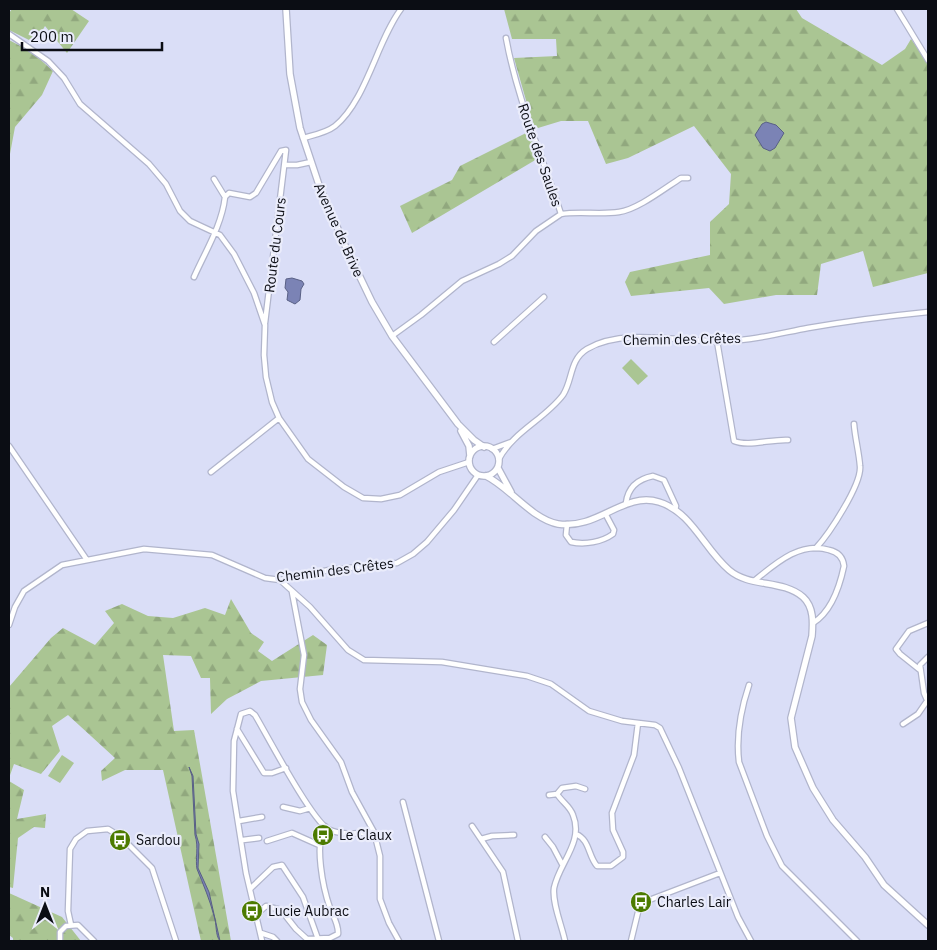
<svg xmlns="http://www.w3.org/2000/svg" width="937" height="950" font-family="'IBM Plex Sans',sans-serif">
<defs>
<pattern id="forest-firs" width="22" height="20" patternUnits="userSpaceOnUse" patternTransform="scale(1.25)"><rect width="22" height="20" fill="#aac593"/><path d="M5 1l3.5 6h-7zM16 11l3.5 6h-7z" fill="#91a87e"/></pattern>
</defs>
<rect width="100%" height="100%" fill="#dadef7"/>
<path fill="#aac593" d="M631 359 648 376 638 385 622 368Z
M62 755 74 763 60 783 48 776Z"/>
<path fill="url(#forest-firs)" d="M12 9H71L89 21 67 53 45 26 35 43 9 30V13Z
M504 9H796L802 18 882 65 905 49 911 39 928 62V273L873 287 863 251 821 264 817 295H776L724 304 709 288 631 296 625 282 630 272 710 255V222L729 204 731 174 694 126 628 158 606 164 588 121H561L538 128 533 125 514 58 557 56 556 39H512Z
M9 40 32 52 53 71 42 95 15 127 10 154Z
M530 131 537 159 412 233 400 206 452 180 460 166Z
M231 599 251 633 264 642 258 651 272 661 313 635 327 645 323 675 261 681 227 699 211 714 210 678H201L191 656 163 655 174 731 194 730 231 941H201L163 770H125L102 781 101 771 115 758 68 715 52 726 60 751 41 774 14 764 9 778V687L51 638 63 628 95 645 114 623 105 611 122 604 148 616 173 618 205 608 225 615Z
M9 781 24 790 17 819 46 814 45 828 34 827 18 838 13 888 9 887Z
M9 893 62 917 81 941H13V938L9 935Z"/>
<path fill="#7b83b5" stroke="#596085" d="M766 122 776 125 784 133 775 148 770 151 763 148 755 135 762 124Z
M292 278 302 281 304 284 301 289 300 300 295 304 287 300 288 292 285 288 286 279Z
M189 767 193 776 196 834 199 844 198 868 209 892 220 941C215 935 217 924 214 916 210 900 203 884 197 869 195 860 199 847 195 835L192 776Z"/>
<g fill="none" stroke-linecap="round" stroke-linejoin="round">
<g stroke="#b1b5cc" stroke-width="7">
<path id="minor" d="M897 9 928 60
M9 34 48 61 64 78 80 104 149 164 166 184 180 211 190 221 220 235 234 254 254 293 265 325 264 355 266 377 272 402 279 418 308 459 344 487 363 498 381 499 400 495 439 472 469 462
M303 138C314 135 326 133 335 126 366 101 377 41 401 9
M285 165H297L311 162
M214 179 225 197
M561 214C580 211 600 215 619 212 637 210 665 188 681 178H688
M194 277C205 252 222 225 225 197L229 193 250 197 256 193 281 151 286 150 265 323
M392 336 421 315 462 281 499 264 512 256 536 231 561 214C542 155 517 99 506 38
M717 341 734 441C748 447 771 439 788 440
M494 342 544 297
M9 446 87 560
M492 449 511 442
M499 459C513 432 545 419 563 395 573 380 569 360 587 349 621 329 673 340 710 341 743 343 776 334 808 328 848 321 888 316 928 312
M211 472 279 418
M626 503C628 487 638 479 653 476L664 480 676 506 675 510
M567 524 566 535 571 542C585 545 602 542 613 534L614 530 606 515
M816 548C829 534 862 484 860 466 859 452 855 438 854 424
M280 580 310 607 348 650 364 660 442 662 527 676 551 684 589 711 622 721 655 725 660 728 679 768 738 917 751 941
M754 581C775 564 800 541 829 550 838 552 843 557 844 566 840 585 831 612 813 623
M292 592 304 655 300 689 302 702 311 720 341 762 352 792 374 832 380 856V899L389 923 399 941
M9 625 15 607 24 591 62 565 144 549 212 555 265 578 280 580 329 570 397 563 413 554 427 542 454 510 478 475
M928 657 920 665 924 693 928 702
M920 670 900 654 896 649 909 631 928 623
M749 685C741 709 736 737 739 762L767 836 782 866 857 941
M903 724 918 714 927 701
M237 729 264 773H272L286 768
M549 795 557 794
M403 802 439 941
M283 807 300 811 310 808
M239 821 262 817
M472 826 503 872 518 941
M576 834C590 840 588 856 597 866H611L623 857V852L613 830 612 813 634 755 638 723
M545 837 553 847 562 864
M481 839 492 836 514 835
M243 840 259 838
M267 841 292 833 319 845
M250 889 273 867 282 865 303 897 318 939
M257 914 266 906 281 910 296 929 307 939 330 938 338 934C339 925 333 916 330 908 323 888 314 844 325 826
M71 925 68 911 70 849 76 839 87 831 108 829 121 837 152 868 176 941
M261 933 273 937 277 941
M60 941V932L66 926 78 925 94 941
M262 941 246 873 233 791 234 741 241 714 250 711 255 715C268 737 311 819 328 829 341 836 360 833 374 832
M565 941C562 926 552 903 554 888 559 863 584 842 573 815 570 806 562 802 557 794L562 788 576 786 585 789
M631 941 639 908 644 902 720 873"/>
</g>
<g stroke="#b1b5cc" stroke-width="8">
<path id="tertiary" d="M286 9 290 74 300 128 319 185 347 250 372 302 392 336 458 424 474 440 484 447
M461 431 469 446 470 456
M469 461a15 15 0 1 1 30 0a15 15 0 1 1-30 0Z
M498 468 511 492
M486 476C509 487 533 520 558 524 598 530 624 491 659 502 692 512 704 549 729 570 750 588 782 579 803 597 814 607 813 623 812 636L791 718 795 747 813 788 833 820 865 857 884 885 928 925"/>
</g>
<use href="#minor" stroke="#fff" stroke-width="4.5"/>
<use href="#tertiary" stroke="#fff" stroke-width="5.5"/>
</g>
<defs>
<g id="bus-disc" transform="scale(1.125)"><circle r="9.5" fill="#4c7b00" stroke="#eaecfb"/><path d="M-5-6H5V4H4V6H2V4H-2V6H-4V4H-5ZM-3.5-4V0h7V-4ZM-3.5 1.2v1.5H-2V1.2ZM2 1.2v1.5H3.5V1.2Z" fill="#fff"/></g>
</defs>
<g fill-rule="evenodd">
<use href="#bus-disc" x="323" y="835"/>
<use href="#bus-disc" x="120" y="840"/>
<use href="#bus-disc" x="641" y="902"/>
<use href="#bus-disc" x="252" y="911"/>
</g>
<g text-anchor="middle" stroke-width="4.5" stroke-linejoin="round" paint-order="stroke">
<g font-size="14" fill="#0b0d14" stroke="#eaecfb">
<text transform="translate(540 155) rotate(71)" y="5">Route des Saules</text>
<text transform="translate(339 230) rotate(66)" y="5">Avenue de Brive</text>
<text transform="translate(275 245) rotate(-83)" y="5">Route du Cours</text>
<text transform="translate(682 339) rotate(-1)" y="5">Chemin des Crêtes</text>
<text transform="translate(335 570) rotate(-7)" y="5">Chemin des Crêtes</text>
</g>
<g font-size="14" fill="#0b0d14" stroke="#eaecfb" text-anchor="start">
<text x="339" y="840">Le Claux</text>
<text x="136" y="845">Sardou</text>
<text x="657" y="907">Charles Lair</text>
<text x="268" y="916">Lucie Aubrac</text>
</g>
</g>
<rect width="937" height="950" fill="none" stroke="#0b0d14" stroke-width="20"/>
<g transform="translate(45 905)" stroke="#eaecfb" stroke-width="4" paint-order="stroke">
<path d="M0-4L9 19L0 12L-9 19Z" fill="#0b0d14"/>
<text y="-8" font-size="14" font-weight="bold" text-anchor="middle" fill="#0b0d14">N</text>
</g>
<path d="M22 42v8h140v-8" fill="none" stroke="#0b0d14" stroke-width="2.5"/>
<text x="30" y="42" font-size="15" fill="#0b0d14" stroke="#eaecfb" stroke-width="4" paint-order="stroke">200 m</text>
</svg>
